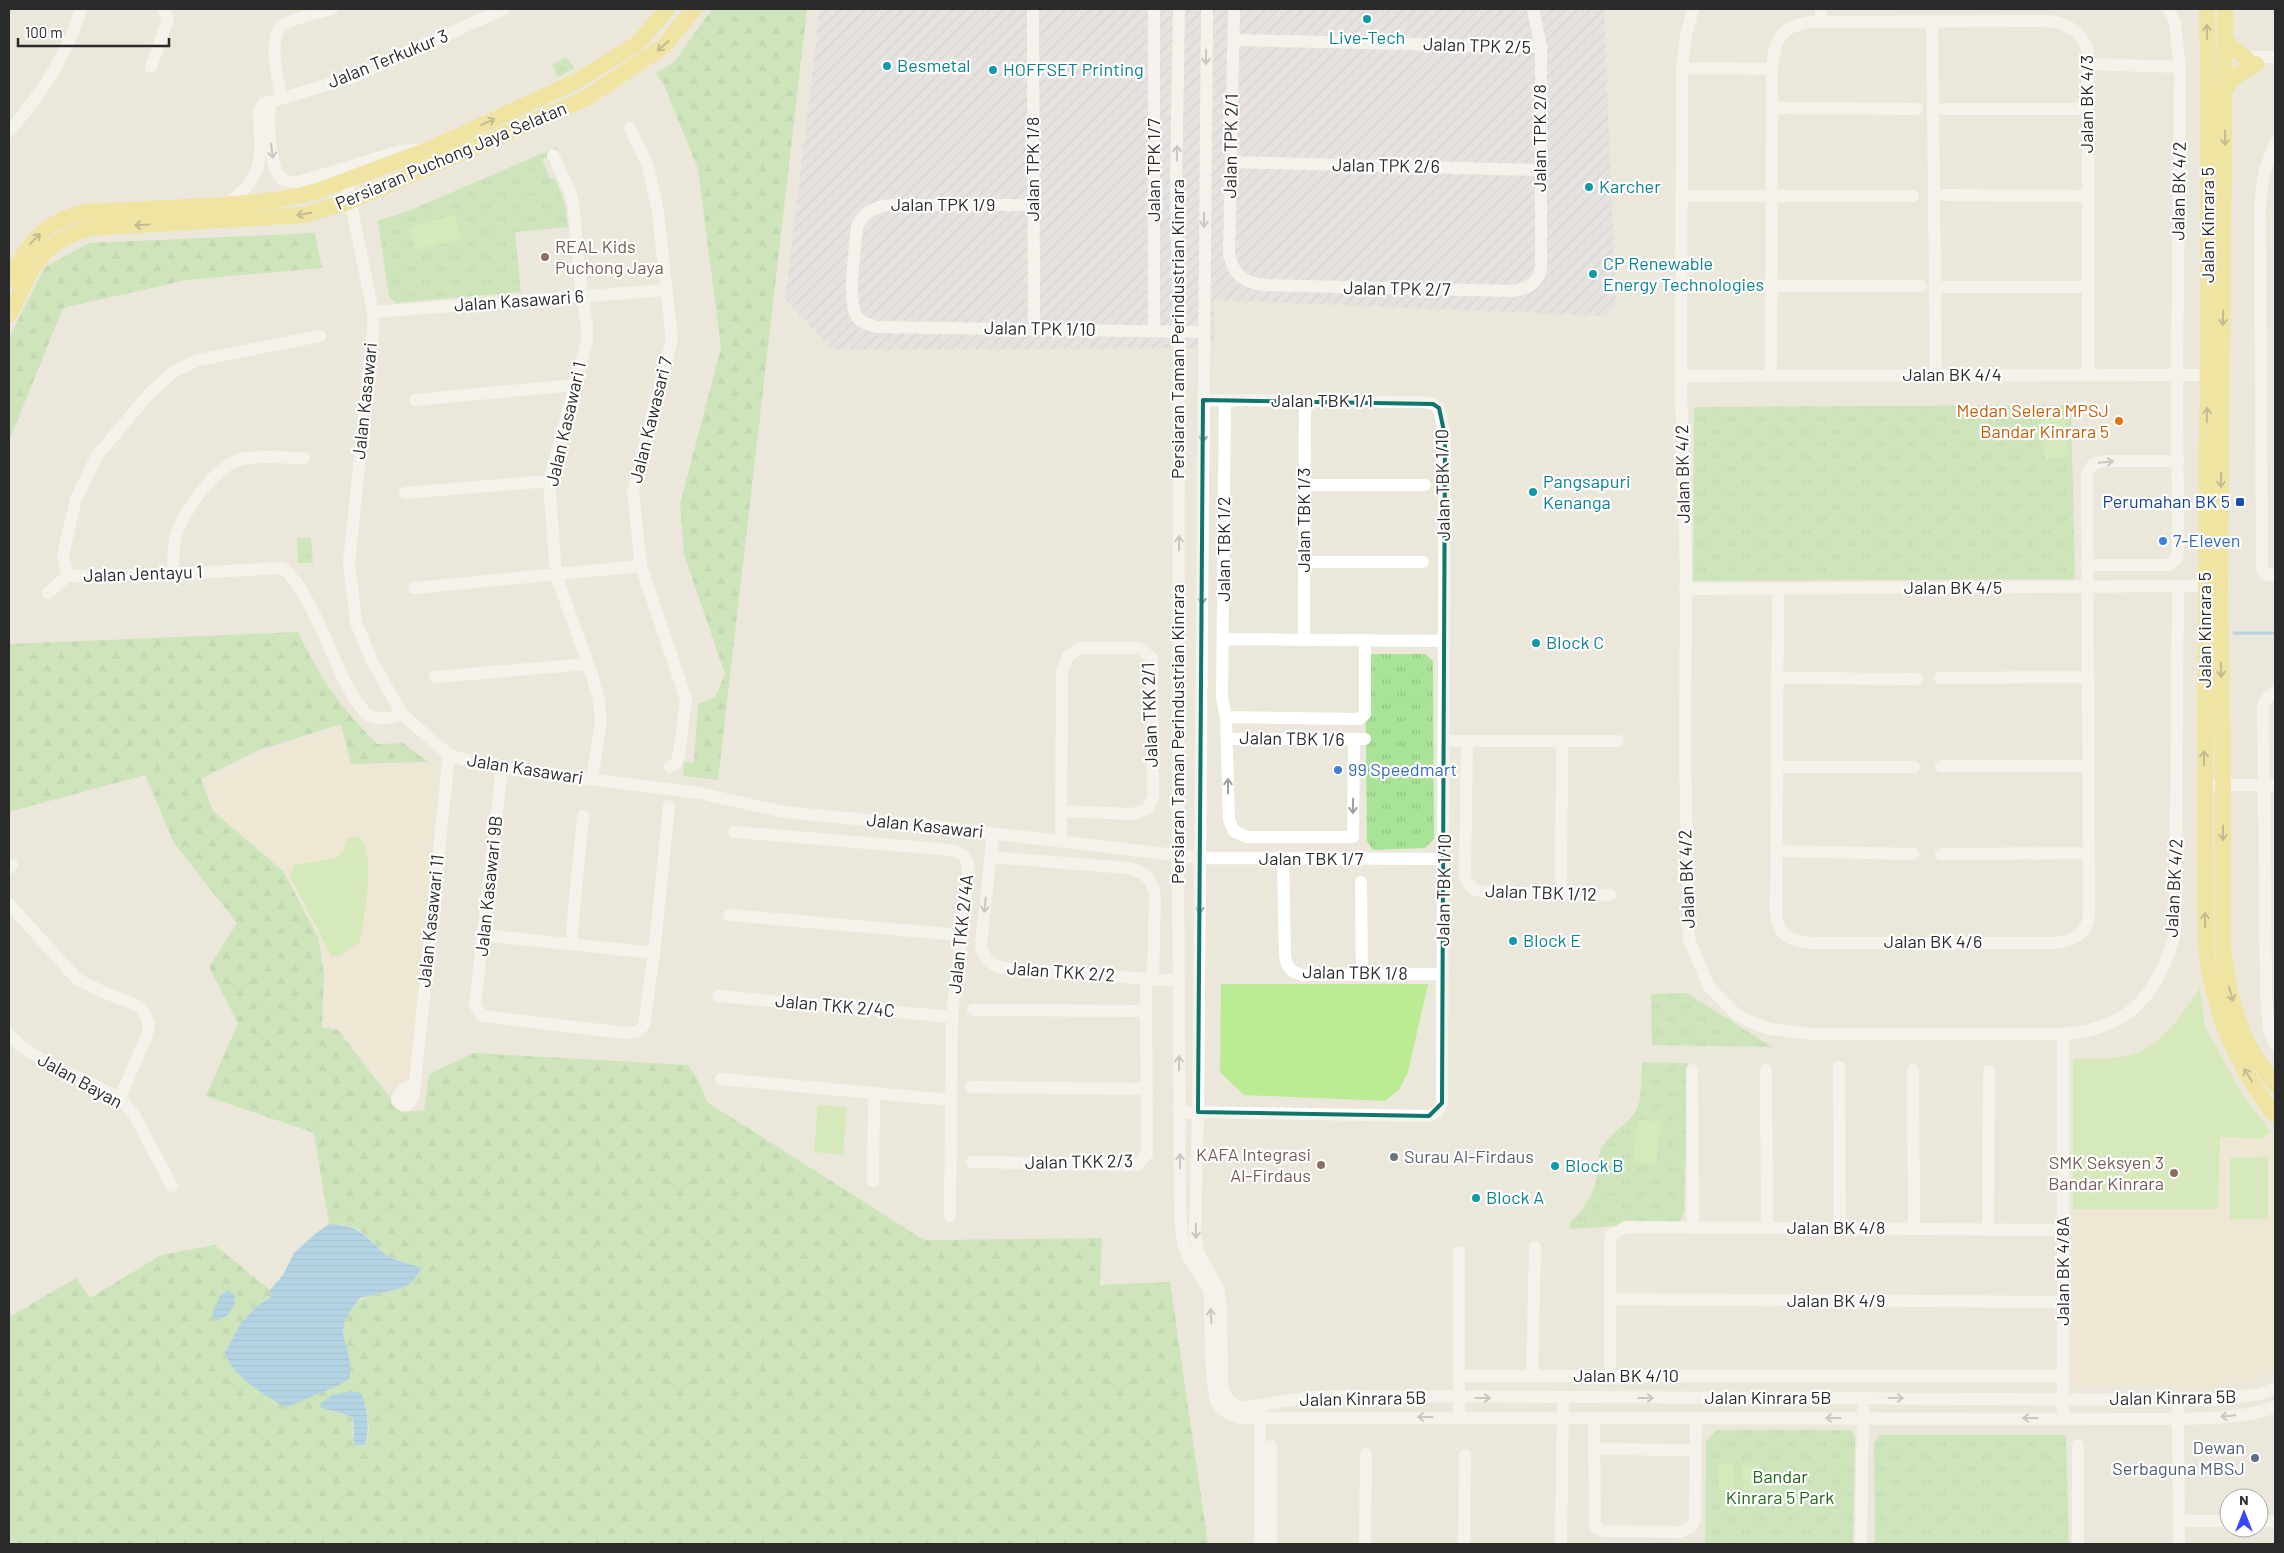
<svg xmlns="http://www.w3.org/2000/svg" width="2284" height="1553" font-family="Barlow,sans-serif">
<defs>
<pattern id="industrial-furrows" width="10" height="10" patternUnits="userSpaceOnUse" patternTransform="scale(1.25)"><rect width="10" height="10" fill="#dfdce4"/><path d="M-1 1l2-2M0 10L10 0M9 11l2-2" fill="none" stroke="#c0bdc4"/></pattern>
<pattern id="grass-tufts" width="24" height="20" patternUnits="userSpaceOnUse" patternTransform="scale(1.25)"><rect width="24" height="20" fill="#a8e397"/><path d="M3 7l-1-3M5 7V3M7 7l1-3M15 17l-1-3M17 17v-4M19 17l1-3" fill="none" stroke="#91c382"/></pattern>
<pattern id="forest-firs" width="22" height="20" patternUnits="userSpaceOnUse" patternTransform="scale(1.25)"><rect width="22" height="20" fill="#a8e397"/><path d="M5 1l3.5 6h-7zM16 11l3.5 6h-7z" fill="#91c382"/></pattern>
<pattern id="water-rules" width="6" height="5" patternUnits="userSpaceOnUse" patternTransform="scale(1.25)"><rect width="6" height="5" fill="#6dbdef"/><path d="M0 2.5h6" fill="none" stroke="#5a9ac2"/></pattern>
</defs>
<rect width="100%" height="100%" fill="#ece7db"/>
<path fill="url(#industrial-furrows)" d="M820 9H1604L1616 306 1605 316 1214 300V348L833 350 785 299Z"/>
<path fill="#eee7cb" d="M341 727 349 765H433L436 775 411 1078 390 1087 339 1027 326 1025 327 972 319 936 284 869 215 811 207 781 262 753Z
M2200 988 2205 1027 2244 1097 2275 1138V1370L2245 1380 2211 1387 2072 1386 2073 1059 2123 1056 2138 1052 2168 1030 2183 1012Z"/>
<path fill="url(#grass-tufts)" d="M566 57 575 68 558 77 552 65Z
M557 147 559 151 542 159 550 179 555 178 565 204 568 227 515 232 521 292 396 303 389 297 378 221 408 211Z
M2071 405 2075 579 1693 581 1694 407Z
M297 538H311L313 563H298Z
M1365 654H1425L1433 661 1434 839 1425 848 1373 850 1367 841Z
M1687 993 1772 1047 1652 1045 1651 994Z
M1642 1062 1688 1063 1684 1213 1680 1222 1570 1229V1222C1585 1209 1596 1191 1598 1170 1599 1163 1598 1154 1602 1147 1610 1134 1624 1126 1634 1114 1643 1101 1641 1078 1642 1062Z
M1717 1430H1851L1855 1437 1853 1544H1705L1706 1441Z
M1879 1435H2066L2069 1544H1875L1874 1443Z"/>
<path fill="url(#forest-firs)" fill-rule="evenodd" d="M712 9H807L718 780 683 776 684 762 694 763 698 704 715 697 725 674 684 554 680 504 721 348 698 169 664 85 656 73 674 62Z
M315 233 322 268 187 280 63 308 9 441V338L45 267 89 243Z
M298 632C317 675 344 711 377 744L403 743 428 762 351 764 341 724 259 750 201 779 213 811 283 871 318 937 324 974 322 1027 338 1030 401 1112 424 1110 429 1074 474 1053 688 1065 698 1080 707 1102 924 1240 1102 1238 1100 1285 1170 1282 1208 1544H9V1317L76 1278 90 1298 161 1255 215 1245 270 1290 271 1296 258 1305 240 1324 225 1351C230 1371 247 1381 263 1393L351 1367C342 1334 333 1304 377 1294 388 1291 401 1290 410 1283 415 1279 418 1273 422 1268L387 1256 360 1230 344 1225 329 1224 314 1133 206 1096 238 1023 209 967 237 923 174 843 145 775 9 812V644ZM366 1405 369 1430 365 1445 352 1436 353 1419 347 1415 321 1408Z"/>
<path fill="#bbeb93" d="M455 215 461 239 415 250 410 227Z
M2065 414 2068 457 2045 459 2041 415Z
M359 836C377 856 364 917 360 942L339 956 332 957 290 876 294 865 336 858 343 851 347 839Z
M1221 984H1428L1408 1072 1399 1090 1385 1101 1244 1095 1220 1072Z
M2200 988 2205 1027 2244 1097 2271 1132 2260 1139 2220 1137 2218 1209H2073V1059C2093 1058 2120 1060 2139 1052 2166 1040 2184 1012 2200 988Z
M818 1105 847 1107 843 1155 814 1152Z
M1638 1120 1661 1122 1656 1164 1633 1162Z
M2268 1157V1219H2230V1158Z
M1719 1464H1734V1490H1719Z
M1743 1465H1760L1759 1490H1743Z"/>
<path fill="url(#water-rules)" d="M329 1224C363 1226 363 1235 386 1255 391 1259 414 1265 422 1268L412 1282 402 1288 360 1298C327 1336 354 1340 350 1378L339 1385 287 1407 281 1405C260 1391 232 1377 225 1352L240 1324 258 1305 271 1297 270 1290 283 1275 294 1253 315 1234Z
M228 1290 234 1295 235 1303 228 1315 217 1321 212 1313 220 1296Z
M352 1391 361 1393C368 1411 370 1427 365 1445H354L353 1418 347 1415 321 1408 320 1404 332 1395Z"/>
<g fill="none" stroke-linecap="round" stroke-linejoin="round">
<path stroke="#6dbdef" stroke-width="3" d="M2234 633H2275"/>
<path stroke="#fff" stroke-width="12" d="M1033 9 1034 329
M1179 9 1176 185 1179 332 1178 854 1180 1209C1181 1228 1181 1246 1191 1262 1198 1272 1205 1281 1210 1292 1211 1313 1209 1391 1218 1404 1223 1412 1232 1415 1240 1418L2179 1419C2211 1418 2245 1418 2275 1407
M1207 9 1198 1112 1195 1234 1198 1253 1218 1288 1221 1305 1222 1386C1225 1399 1230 1403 1242 1408L1311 1397 1348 1396 2212 1400 2260 1394 2275 1388
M1234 9 1229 253C1232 274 1243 282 1263 285L1513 291C1529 288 1537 284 1541 268V47L1533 9
M1693 9 1686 35 1682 68 1681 390 1686 572 1685 758 1689 939 1709 987 1736 1014 1753 1023 1770 1029 1812 1034H2063C2129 1029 2157 996 2175 934L2178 587
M1932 21 1936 374
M1821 22V9
M1234 40 1541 47
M2243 57H2275
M2088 64 2180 67
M151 67 168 19 163 9
M1682 68 1772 69
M281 99C279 80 267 41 281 27 290 18 319 13 332 9
M270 103C268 118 269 164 280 177 284 182 291 182 298 182L401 151 418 150
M1772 108 1917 109
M1943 109H2088
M630 128 648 166 658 212 672 339 633 491 641 566 686 699 679 754 676 763 670 767
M9 131C41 95 67 56 81 9
M2275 143 2264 173 2260 207 2262 569 2265 574 2275 576
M553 155 570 191 573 203 582 296 587 326V340L549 481 556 575 592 675 599 701 601 721 592 780
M1231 162 1540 170
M346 180 373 312V331L349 562 356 622 372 661 402 714 449 755 478 764 502 768 699 793 784 812 930 826 1201 858 1444 859
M1945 195 2087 196
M1682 196H1913
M226 204C267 178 260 154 259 111L263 104 353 77 504 9
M1033 205H893C877 206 865 210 857 226 856 245 845 306 859 319 864 324 870 325 877 327L1203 332
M1771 286H1921
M1944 287H2087
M373 312 666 290
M1154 331V9
M320 336 198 360 173 372 148 395 96 457 76 499 63 555 68 575 73 576 172 574 283 568C309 590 327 645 343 678 349 690 356 703 366 713 377 722 390 719 402 714
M1681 376 2215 375
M1771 376 1772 69C1774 41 1779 27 1809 22L2043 21C2064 21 2083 31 2088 52V374
M415 400 574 385
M1225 401 1222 698 1226 717 1360 719 1365 714V640
M1305 485H1425
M405 493 549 481
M1304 562H1423
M2086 565H2169L2177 558 2178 551 2177 375 2180 67 2175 22 2169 9
M172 574C174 562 173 548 176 536 183 512 217 464 242 459 261 455 284 458 304 458
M414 588 641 566
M1685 589 2215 586
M1778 589 1776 914C1779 937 1789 940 1811 943H2056C2074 941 2088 933 2089 913L2087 474 2093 464 2104 461H2178
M48 593 68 575
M1223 639 1444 641
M1304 640 1305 401
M435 677 588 664
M1777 678 1917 679
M1940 678 2086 677
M2275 692 2267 698 2263 706 2266 997 2269 1031 2275 1044
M1226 717 1229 820 1234 831 1247 837H1353L1354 740
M1228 739H1365
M1445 741H1618
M1467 741 1465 874C1467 886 1473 891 1485 892L1610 895
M1941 766H2088
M1777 767H1914
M502 768 475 1005 482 1016 625 1033 638 1031 644 1025 654 953 669 806
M2204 785H2275
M734 832 950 850C965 853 969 859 968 874L952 1017 950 1216
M993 833 981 945C984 957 988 963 1000 968L1179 981
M1061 841 1062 671 1068 656 1080 648H1139L1152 658 1153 796 1148 809 1132 814 1062 811
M1776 851 1913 854
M1941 854 2089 853
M991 857 1127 868C1144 871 1152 878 1155 896L1153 979
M1283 859 1285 955C1286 967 1291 972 1303 975L1443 974
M9 868 12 865
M1361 882 1362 974
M1561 894 1562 741
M9 904 77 979 101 991 139 1006 145 1014 149 1025 147 1035 120 1098
M729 915 960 935
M483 935 654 953
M571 943 583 816
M718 996 952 1017
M973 1010 1146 1011
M9 1034 19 1045 44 1061 120 1098 133 1113 172 1186
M2063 1034V1419
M1839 1067 1840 1228
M1692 1070 1693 1227
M1766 1070 1767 1228
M1913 1070 1914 1229
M721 1079 950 1100
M413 1086C403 1088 400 1090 397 1101L400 1104 406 1105 411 1101 414 1093 449 755
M971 1087 1147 1089
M1179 1112 1429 1116 1438 1111 1442 1103 1445 436 1439 408 1433 404 1424 402 1203 400
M972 1162 1138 1165 1147 1154 1146 979
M873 1181 874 1094
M1988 1229 1989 1071
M1459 1252V1417
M1610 1299 2063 1302
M1459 1376H2063
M1532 1376 1535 1247
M1610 1377V1245L1611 1235 1626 1227 2063 1230
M2178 1400 2179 1544
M1594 1419 1595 1526 1602 1531 1680 1532 1691 1527 1695 1518 1696 1419
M2078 1445V1544
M1593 1449 1695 1450
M2179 1521H2229
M2259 1521H2275
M1260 1544V1410
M1271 1544V1446
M1365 1544 1366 1454
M1464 1544 1465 1455
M1561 1544 1563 1398
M1861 1544 1863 1409"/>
<path stroke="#f2e15b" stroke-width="16" d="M2207 9C2212 321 2202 633 2206 946 2212 1008 2236 1066 2275 1115
M2225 9 2220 586 2223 785V946C2226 980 2234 1016 2249 1046 2256 1060 2267 1072 2275 1085
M2225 36 2230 46 2245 57
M2225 89 2233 78 2256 64
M9 280C29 242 43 222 86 212L225 205 283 199 315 192 430 149 577 81 638 43 667 9
M9 315C33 268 35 246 89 228L304 215 351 201 585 99 663 47 694 9"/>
</g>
<defs><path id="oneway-shaft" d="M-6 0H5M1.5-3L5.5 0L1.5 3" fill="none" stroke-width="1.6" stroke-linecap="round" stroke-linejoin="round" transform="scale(1.25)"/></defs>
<g stroke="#8e8642">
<use href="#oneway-shaft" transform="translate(2207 32) rotate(-91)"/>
<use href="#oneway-shaft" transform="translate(663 46) rotate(138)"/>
<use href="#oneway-shaft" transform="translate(488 122) rotate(-25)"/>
<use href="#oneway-shaft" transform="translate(2225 138) rotate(91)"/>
<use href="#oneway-shaft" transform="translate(304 214) rotate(170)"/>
<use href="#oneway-shaft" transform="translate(142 225) rotate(177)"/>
<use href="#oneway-shaft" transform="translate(35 239) rotate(-46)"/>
<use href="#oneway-shaft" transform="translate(2223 318) rotate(91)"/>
<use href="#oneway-shaft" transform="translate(2207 415) rotate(-89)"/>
<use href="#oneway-shaft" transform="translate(2221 480) rotate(91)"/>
<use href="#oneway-shaft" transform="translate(2221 670) rotate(89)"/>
<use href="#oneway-shaft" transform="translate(2204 758) rotate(-90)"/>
<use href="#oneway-shaft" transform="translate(2223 833) rotate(90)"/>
<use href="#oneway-shaft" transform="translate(2205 920) rotate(-91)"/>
<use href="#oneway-shaft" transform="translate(2231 994) rotate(74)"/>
<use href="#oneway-shaft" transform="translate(2248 1075) rotate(-122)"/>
</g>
<g stroke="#9f9f9f">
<use href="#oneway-shaft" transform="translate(1206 57) rotate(91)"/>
<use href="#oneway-shaft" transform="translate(272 151) rotate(83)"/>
<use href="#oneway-shaft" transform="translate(1177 153) rotate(-89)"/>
<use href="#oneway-shaft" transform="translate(1204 220) rotate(90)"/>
<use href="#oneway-shaft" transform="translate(1203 435) rotate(90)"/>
<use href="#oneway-shaft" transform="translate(2106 462) rotate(-5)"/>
<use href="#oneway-shaft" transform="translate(1179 543) rotate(-90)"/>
<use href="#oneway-shaft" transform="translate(1202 597) rotate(90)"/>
<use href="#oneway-shaft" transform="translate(1228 786) rotate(-90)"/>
<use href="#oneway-shaft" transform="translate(1353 806) rotate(91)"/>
<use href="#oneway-shaft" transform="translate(985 905) rotate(96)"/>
<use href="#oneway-shaft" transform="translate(1200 906) rotate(91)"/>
<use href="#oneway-shaft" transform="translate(1179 1063) rotate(-90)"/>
<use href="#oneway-shaft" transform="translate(1180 1161) rotate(-90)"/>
<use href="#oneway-shaft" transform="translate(1196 1231) rotate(88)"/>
<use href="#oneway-shaft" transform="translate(1211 1316) rotate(-93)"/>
<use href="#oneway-shaft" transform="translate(1483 1398)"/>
<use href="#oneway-shaft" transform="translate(1646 1398)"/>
<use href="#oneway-shaft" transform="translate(1896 1398)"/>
<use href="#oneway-shaft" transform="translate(2228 1416) rotate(174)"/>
<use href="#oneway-shaft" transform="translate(1425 1417) rotate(-180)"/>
<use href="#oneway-shaft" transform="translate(1833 1418) rotate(180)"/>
<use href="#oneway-shaft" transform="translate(2030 1418) rotate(-180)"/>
</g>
<path d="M0 0H2284V1553H0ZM1203 400 1433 404 1439 408 1445 436 1442 1103 1429 1116 1198 1112Z" fill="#ece7db" fill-opacity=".55" fill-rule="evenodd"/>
<path fill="none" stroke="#0f766e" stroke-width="4" stroke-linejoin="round" d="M1203 400 1433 404 1439 408 1445 436 1442 1103 1429 1116 1198 1112Z"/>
<g fill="#0f9aa8" stroke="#fff" stroke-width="2">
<circle cx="1367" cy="19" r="5"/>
<circle cx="887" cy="66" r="5"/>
<circle cx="993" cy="70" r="5"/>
<circle cx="1589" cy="187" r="5"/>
<circle cx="1593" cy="274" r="5"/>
<circle cx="1533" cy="492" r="5"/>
<circle cx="1536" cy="643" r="5"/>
<circle cx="1513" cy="941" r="5"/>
<circle cx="1555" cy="1166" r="5"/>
<circle cx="1476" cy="1198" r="5"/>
</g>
<g fill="#8d6e63" stroke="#fff" stroke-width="2">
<circle cx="545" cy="257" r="5"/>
<circle cx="1321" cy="1165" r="5"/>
<circle cx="2174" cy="1173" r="5"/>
</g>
<circle fill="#e8710a" stroke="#fff" stroke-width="2" cx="2119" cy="421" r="5"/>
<rect fill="#1a4fb4" stroke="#fff" stroke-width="2" x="2235" y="497" width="10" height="10" rx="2.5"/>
<g fill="#3f7fe0" stroke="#fff" stroke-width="2">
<circle cx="2163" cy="541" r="5"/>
<circle cx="1338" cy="770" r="5"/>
</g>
<circle fill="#6b7280" stroke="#fff" stroke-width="2" cx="1394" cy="1157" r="5"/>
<circle fill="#5c6f8a" stroke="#fff" stroke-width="2" cx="2255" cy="1458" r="5"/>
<g text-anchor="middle" stroke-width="4.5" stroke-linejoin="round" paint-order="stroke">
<g font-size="18" fill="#0d838f" stroke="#fff" text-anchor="start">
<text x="1367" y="44" text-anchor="middle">Live-Tech</text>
<text x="897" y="72">Besmetal</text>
<text x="1003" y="76">HOFFSET Printing</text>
<text x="1599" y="193">Karcher</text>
<text x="1603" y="270">CP Renewable<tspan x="1603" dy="21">Energy Technologies</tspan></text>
<text x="1543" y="488">Pangsapuri<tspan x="1543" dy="21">Kenanga</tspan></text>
<text x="1546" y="649">Block C</text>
<text x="1523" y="947">Block E</text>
<text x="1565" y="1172">Block B</text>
<text x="1486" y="1204">Block A</text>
</g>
<g font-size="18" fill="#2a2a2a" stroke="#fff">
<text transform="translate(1477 46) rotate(2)" y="6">Jalan TPK 2/5</text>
<text transform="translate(388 59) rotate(-22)" y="6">Jalan Terkukur 3</text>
<text transform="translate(2087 104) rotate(-90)" y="6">Jalan BK 4/3</text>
<text transform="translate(1540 138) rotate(-90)" y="6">Jalan TPK 2/8</text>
<text transform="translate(1231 146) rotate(-89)" y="6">Jalan TPK 2/1</text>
<text transform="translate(451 156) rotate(-23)" y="6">Persiaran Puchong Jaya Selatan</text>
<text transform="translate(1386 166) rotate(1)" y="6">Jalan TPK 2/6</text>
<text transform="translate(1033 169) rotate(-90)" y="6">Jalan TPK 1/8</text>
<text transform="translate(1154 170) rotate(-90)" y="6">Jalan TPK 1/7</text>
<text transform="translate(2179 191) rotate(-89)" y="6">Jalan BK 4/2</text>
<text x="943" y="211">Jalan TPK 1/9</text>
<text transform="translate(2208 225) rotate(-90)" y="6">Jalan Kinrara 5</text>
<text transform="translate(1397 289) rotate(1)" y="6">Jalan TPK 2/7</text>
<text transform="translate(519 301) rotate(-4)" y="6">Jalan Kasawari 6</text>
<text transform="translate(1040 329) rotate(1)" y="6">Jalan TPK 1/10</text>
<text transform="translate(1178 329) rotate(-90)" y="6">Persiaran Taman Perindustrian Kinrara</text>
<text x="1952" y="381">Jalan BK 4/4</text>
<text transform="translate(365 401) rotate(-84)" y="6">Jalan Kasawari</text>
<text x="1322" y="407">Jalan TBK 1/1</text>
<text transform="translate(651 420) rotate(-76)" y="6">Jalan Kawasari 7</text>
<text transform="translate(566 424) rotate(-77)" y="6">Jalan Kasawari 1</text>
<text transform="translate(1683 474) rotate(-91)" y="6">Jalan BK 4/2</text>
<text transform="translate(1443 485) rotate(-91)" y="6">Jalan TBK 1/10</text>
<text transform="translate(1304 520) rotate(-90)" y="6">Jalan TBK 1/3</text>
<text transform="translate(1224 549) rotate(-90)" y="6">Jalan TBK 1/2</text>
<text transform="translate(143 574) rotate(-2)" y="6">Jalan Jentayu 1</text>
<text x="1953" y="594">Jalan BK 4/5</text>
<text transform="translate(2205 630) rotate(-90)" y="6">Jalan Kinrara 5</text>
<text transform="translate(1150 715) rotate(-92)" y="6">Jalan TKK 2/1</text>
<text transform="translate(1178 734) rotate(-90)" y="6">Persiaran Taman Perindustrian Kinrara</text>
<text transform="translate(1292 739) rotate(1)" y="6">Jalan TBK 1/6</text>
<text transform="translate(525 769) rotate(9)" y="6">Jalan Kasawari</text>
<text transform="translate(925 826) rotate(6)" y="6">Jalan Kasawari</text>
<text x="1311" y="865">Jalan TBK 1/7</text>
<text transform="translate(1687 879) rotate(-92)" y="6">Jalan BK 4/2</text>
<text transform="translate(489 886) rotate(-84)" y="6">Jalan Kasawari 9B</text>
<text transform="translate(2174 888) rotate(-87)" y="6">Jalan BK 4/2</text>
<text transform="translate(1444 890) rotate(-89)" y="6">Jalan TBK 1/10</text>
<text transform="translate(1541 893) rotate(2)" y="6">Jalan TBK 1/12</text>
<text transform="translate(431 921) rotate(-84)" y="6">Jalan Kasawari 11</text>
<text transform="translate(961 934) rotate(-84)" y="6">Jalan TKK 2/4A</text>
<text x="1933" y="948">Jalan BK 4/6</text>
<text transform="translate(1061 972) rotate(4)" y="6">Jalan TKK 2/2</text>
<text transform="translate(1355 973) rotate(1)" y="6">Jalan TBK 1/8</text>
<text transform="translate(835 1006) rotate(5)" y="6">Jalan TKK 2/4C</text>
<text transform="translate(80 1081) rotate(29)" y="6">Jalan Bayan</text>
<text transform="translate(1079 1162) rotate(-1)" y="6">Jalan TKK 2/3</text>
<text x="1836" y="1234">Jalan BK 4/8</text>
<text transform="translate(2063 1271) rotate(-90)" y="6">Jalan BK 4/8A</text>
<text x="1836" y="1307">Jalan BK 4/9</text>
<text x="1626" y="1382">Jalan BK 4/10</text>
<text x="1768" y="1404">Jalan Kinrara 5B</text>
<text transform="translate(2173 1398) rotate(-1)" y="6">Jalan Kinrara 5B</text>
<text transform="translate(1363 1399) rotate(-1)" y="6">Jalan Kinrara 5B</text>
</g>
<g font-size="18" fill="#785e54" stroke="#fff" text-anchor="end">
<text x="555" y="253" text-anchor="start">REAL Kids<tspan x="555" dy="21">Puchong Jaya</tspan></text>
<text x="1311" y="1161">KAFA Integrasi<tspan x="1311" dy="21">Al-Firdaus</tspan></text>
<text x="2164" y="1169">SMK Seksyen 3<tspan x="2164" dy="21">Bandar Kinrara</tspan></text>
</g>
<g font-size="18" fill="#c56008" stroke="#fff" text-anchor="end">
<text x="2109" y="417">Medan Selera MPSJ<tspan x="2109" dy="21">Bandar Kinrara 5</tspan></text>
</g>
<g font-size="18" fill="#164399" stroke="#fff" text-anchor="end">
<text x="2230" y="508">Perumahan BK 5</text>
</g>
<g font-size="18" fill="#366cbe" stroke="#fff" text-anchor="start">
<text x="2173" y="547">7-Eleven</text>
<text x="1348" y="776">99 Speedmart</text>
</g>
<g font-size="18" fill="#5b616d" stroke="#fff" text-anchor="start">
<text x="1404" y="1163">Surau Al-Firdaus</text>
</g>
<g font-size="18" fill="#4e5e75" stroke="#fff" text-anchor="end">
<text x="2245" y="1454">Dewan<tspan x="2245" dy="21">Serbaguna MBSJ</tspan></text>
</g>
<g font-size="18" fill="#206719" stroke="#fff">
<text x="1780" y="1483">Bandar<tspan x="1780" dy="21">Kinrara 5 Park</tspan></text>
</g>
</g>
<rect width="2284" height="1553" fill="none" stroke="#2a2a2a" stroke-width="20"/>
<g transform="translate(2244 1513)"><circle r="24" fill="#ffffff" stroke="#aaaaaa"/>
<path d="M0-4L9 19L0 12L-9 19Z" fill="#3946fb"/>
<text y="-8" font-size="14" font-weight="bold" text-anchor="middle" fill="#2a2a2a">N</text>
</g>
<path d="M18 38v8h151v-8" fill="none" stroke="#2a2a2a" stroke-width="2.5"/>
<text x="25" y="38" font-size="15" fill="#2a2a2a" stroke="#ffffff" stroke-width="4" paint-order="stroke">100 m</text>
</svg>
